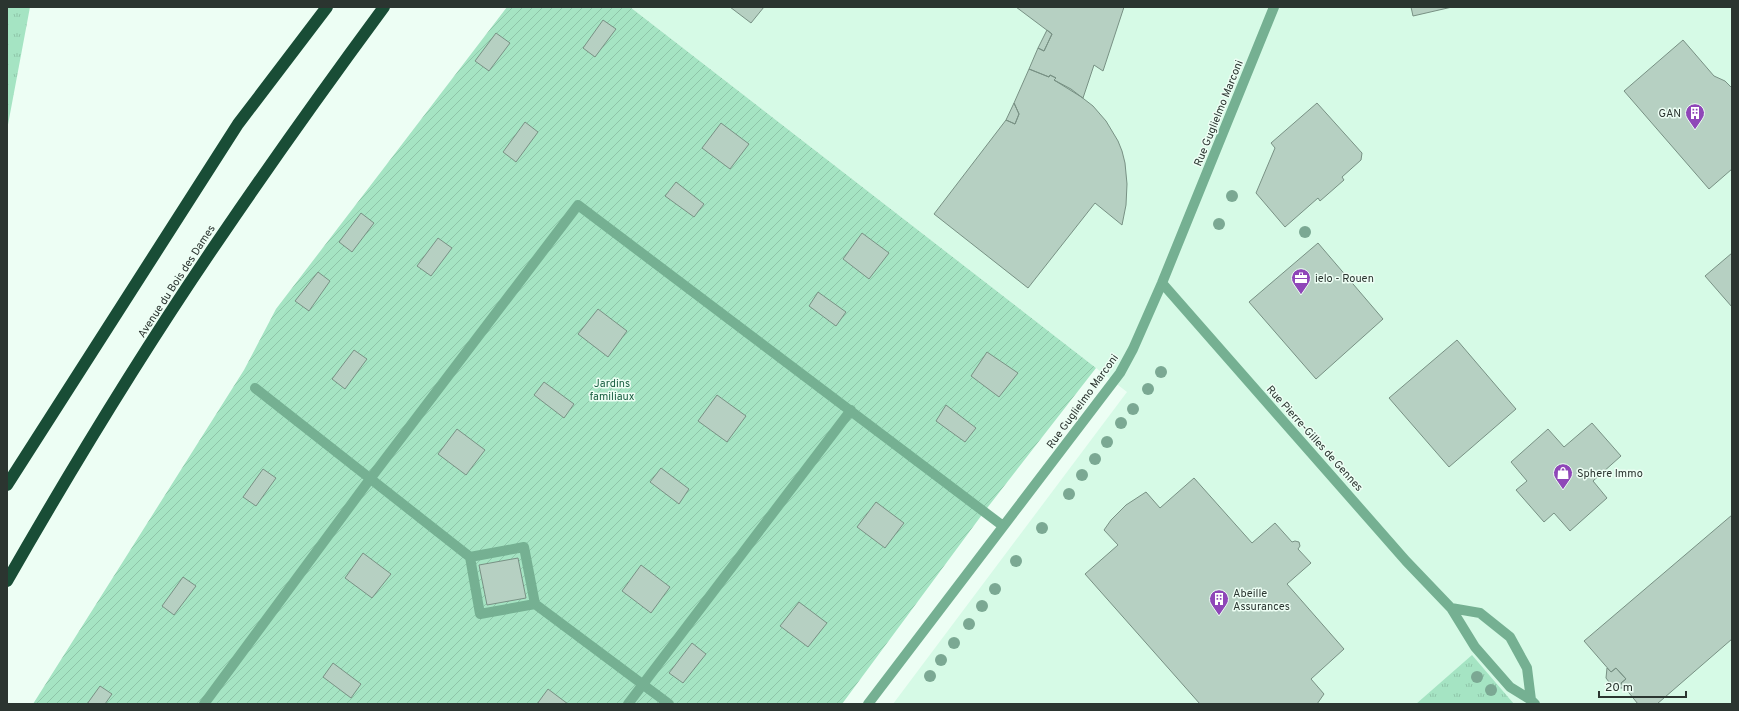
<svg xmlns="http://www.w3.org/2000/svg" width="1739" height="711" font-family="Overpass,sans-serif">
<defs>
<pattern id="grass-tufts" width="24" height="20" patternUnits="userSpaceOnUse"><rect width="24" height="20" fill="#a5e4c3"/><path d="M3 7l-1-3M5 7V3M7 7l1-3M15 17l-1-3M17 17v-4M19 17l1-3" fill="none" stroke="#8ec4a8"/></pattern>
<pattern id="garden-furrows" width="10" height="10" patternUnits="userSpaceOnUse"><rect width="10" height="10" fill="#a5e4c3"/><path d="M-1 1l2-2M0 10L10 0M9 11l2-2" fill="none" stroke="#8ec4a8"/></pattern>
</defs>
<rect width="100%" height="100%" fill="#edfef4"/>
<path fill="#d6fae6" d="M630 7H1732V704H893L1127 392Z"/>
<path fill="url(#grass-tufts)" d="M7 7H30L7 130Z
M1472 655 1514 704H1416Z"/>
<path fill="url(#garden-furrows)" d="M507 7H630L1096 368 984 512 842 704H33L244 370 276 309Z"/>
<path fill="#b6d0c2" stroke="#789184" d="M730 7H764L751 23Z
M1016 7H1124L1103 71 1094 65 1083 98 1054 80 1056 78 1050 75 1049 77 1029 69 1038 48 1044 51 1052 34Z
M1411 7H1452L1413 16Z
M603 20 616 29 595 57 583 48Z
M1047 30 1052 34 1044 51 1038 48Z
M496 33 510 43 489 71 475 61Z
M1683 40 1714 76 1725 81 1732 88V169L1709 189 1624 91Z
M1029 69 1049 77 1050 75 1056 78 1054 80 1071 89 1093 106 1106 121 1118 141 1122 151 1125 163 1127 184 1126 205 1122 225 1095 203 1028 288 934 214 1006 120 1015 124 1019 114 1014 103Z
M1014 103 1019 114 1015 124 1006 120Z
M1317 103 1362 153 1361 160 1342 177 1344 180 1320 201 1318 198 1285 227 1256 193 1275 148 1271 143Z
M525 122 538 132 516 162 503 152Z
M721 123 749 144 730 169 702 148Z
M676 182 704 204 694 217 665 196Z
M361 213 374 223 352 252 339 242Z
M862 233 889 253 869 279 843 259Z
M438 238 452 248 431 276 417 266Z
M1318 243 1383 319 1316 379 1249 302Z
M1732 253V307L1705 276Z
M318 272 330 281 309 311 295 301Z
M818 292 846 312 836 326 809 306Z
M598 309 627 331 608 357 578 334Z
M1457 340 1516 409 1449 467 1389 398Z
M354 350 367 359 345 389 332 379Z
M987 352 1018 373 999 397 971 376Z
M544 382 574 404 564 418 534 395Z
M717 395 746 416 727 442 698 421Z
M946 405 976 428 965 442 936 421Z
M1592 423 1621 456 1593 481 1607 498 1570 531 1554 513 1544 522 1516 490 1527 481 1511 462 1548 429 1564 447Z
M457 429 485 450 466 475 438 454Z
M661 468 689 489 679 504 650 482Z
M263 469 276 478 256 506 243 497Z
M1194 478 1252 543 1275 523 1292 542 1295 541 1299 542 1300 546 1298 549 1311 563 1287 584 1344 649 1311 679 1324 694 1317 704H1200L1085 574 1118 545 1104 530 1111 520 1126 505 1146 492 1160 508Z
M876 502 904 523 885 548 857 527Z
M1732 515V639L1657 704H1638L1621 683 1626 679 1616 668 1611 672 1584 641Z
M363 553 391 574 372 598 345 578Z
M518 558 526 598 487 605 479 565Z
M641 565 670 587 651 613 622 591Z
M183 577 196 586 174 615 162 606Z
M799 602 827 623 808 647 780 626Z
M692 643 706 654 683 683 669 673Z
M333 663 361 684 351 698 323 677Z
M1607 668 1611 672 1616 668 1626 679 1621 683 1625 688H1617L1609 682 1606 678Z
M100 686 112 694 105 704H87Z
M548 689 568 704H537Z"/>
<g fill="none" stroke-linecap="round" stroke-linejoin="round">
<path stroke="#75b092" stroke-width="10" d="M1162 283 1406 561 1451 608 1475 647 1510 687 1531 700 1535 704
M255 388 470 557 480 614 535 604 524 547 470 557
M535 604 669 704
M1451 608 1480 613 1510 637 1527 668 1531 700
M204 704 370 479 578 205 1003 526
M628 704 851 410
M868 704 1120 373 1133 349 1162 283 1274 7"/>
<path stroke="#194d36" stroke-width="12" d="M7 485 238 124 327 7
M7 581C74 464 144 349 220 238 273 160 328 83 384 7"/>
</g>
<g fill="#7ba893">
<circle cx="1232" cy="196" r="6"/>
<circle cx="1219" cy="224" r="6"/>
<circle cx="1305" cy="232" r="6"/>
<circle cx="1161" cy="372" r="6"/>
<circle cx="1148" cy="389" r="6"/>
<circle cx="1133" cy="409" r="6"/>
<circle cx="1121" cy="423" r="6"/>
<circle cx="1107" cy="442" r="6"/>
<circle cx="1095" cy="459" r="6"/>
<circle cx="1082" cy="475" r="6"/>
<circle cx="1069" cy="494" r="6"/>
<circle cx="1042" cy="528" r="6"/>
<circle cx="1016" cy="561" r="6"/>
<circle cx="995" cy="589" r="6"/>
<circle cx="982" cy="606" r="6"/>
<circle cx="969" cy="624" r="6"/>
<circle cx="954" cy="643" r="6"/>
<circle cx="941" cy="660" r="6"/>
<circle cx="930" cy="676" r="6"/>
<circle cx="1477" cy="677" r="6"/>
<circle cx="1491" cy="690" r="6"/>
</g>
<defs>
<g id="building-pin" transform="scale(1)"><path d="M0 17L-7.5 6A9.5 9.5 0 1 1 7.5 6Z" fill="#8f46b8" stroke="#edfef4"/><path d="M-4-6H4V6H1V3H-1V6H-4ZM-2.5-4.3h1.7v1.8h-1.7ZM.8-4.3h1.7v1.8H.8ZM-2.5-1h1.7V.8h-1.7ZM.8-1h1.7V.8H.8Z" fill="#fff"/></g>
<g id="office-pin" transform="scale(1)"><path d="M0 17L-7.5 6A9.5 9.5 0 1 1 7.5 6Z" fill="#8f46b8" stroke="#edfef4"/><path d="M-6-3h4V-5.5h4V-3h4V5H-6ZM-1-4.5V-3h2v-1.5ZM-6 0V1H6V0Z" fill="#fff"/></g>
<g id="shop-pin" transform="scale(1)"><path d="M0 17L-7.5 6A9.5 9.5 0 1 1 7.5 6Z" fill="#8f46b8" stroke="#edfef4"/><path d="M-5-2.5h2.3a2.7 3.5 0 0 1 5.4 0H5L5.5 6h-11ZM-1.5-2.5h3a1.5 2.3 0 0 0-3 0Z" fill="#fff"/></g>
</defs>
<g fill-rule="evenodd">
<use href="#building-pin" x="1695" y="113"/>
<use href="#office-pin" x="1301" y="278"/>
<use href="#shop-pin" x="1563" y="473"/>
<use href="#building-pin" x="1219" y="599"/>
</g>
<g text-anchor="middle" stroke-width="3" stroke-linejoin="round" paint-order="stroke">
<g font-size="11" fill="#2b3530" stroke="#edfef4">
<text transform="translate(1218 113) rotate(-68)" y="4">Rue Guglielmo Marconi</text>
<text transform="translate(176 281) rotate(-57)" y="4">Avenue du Bois des Dames</text>
<text transform="translate(1082 401) rotate(-54)" y="4">Rue Guglielmo Marconi</text>
<text transform="translate(1315 438) rotate(48)" y="4">Rue Pierre-Gilles de Gennes</text>
</g>
<g font-size="11" fill="#2b3530" stroke="#edfef4" text-anchor="start">
<text x="1681" y="117" text-anchor="end">GAN</text>
<text x="1315" y="282">ielo - Rouen</text>
<text x="1577" y="477">Sphere Immo</text>
<text x="1233" y="597">Abeille<tspan x="1233" dy="13">Assurances</tspan></text>
</g>
<g font-size="11" fill="#1d6144" stroke="#edfef4">
<text x="612" y="387">Jardins<tspan x="612" dy="13">familiaux</tspan></text>
</g>
</g>
<rect width="1739" height="711" fill="none" stroke="#2b3530" stroke-width="16"/>
<path d="M1599 691v6h87v-6" fill="none" stroke="#2b3530" stroke-width="2"/>
<text x="1605" y="691" font-size="12" fill="#2b3530" stroke="#edfef4" stroke-width="3" paint-order="stroke">20 m</text>
</svg>
